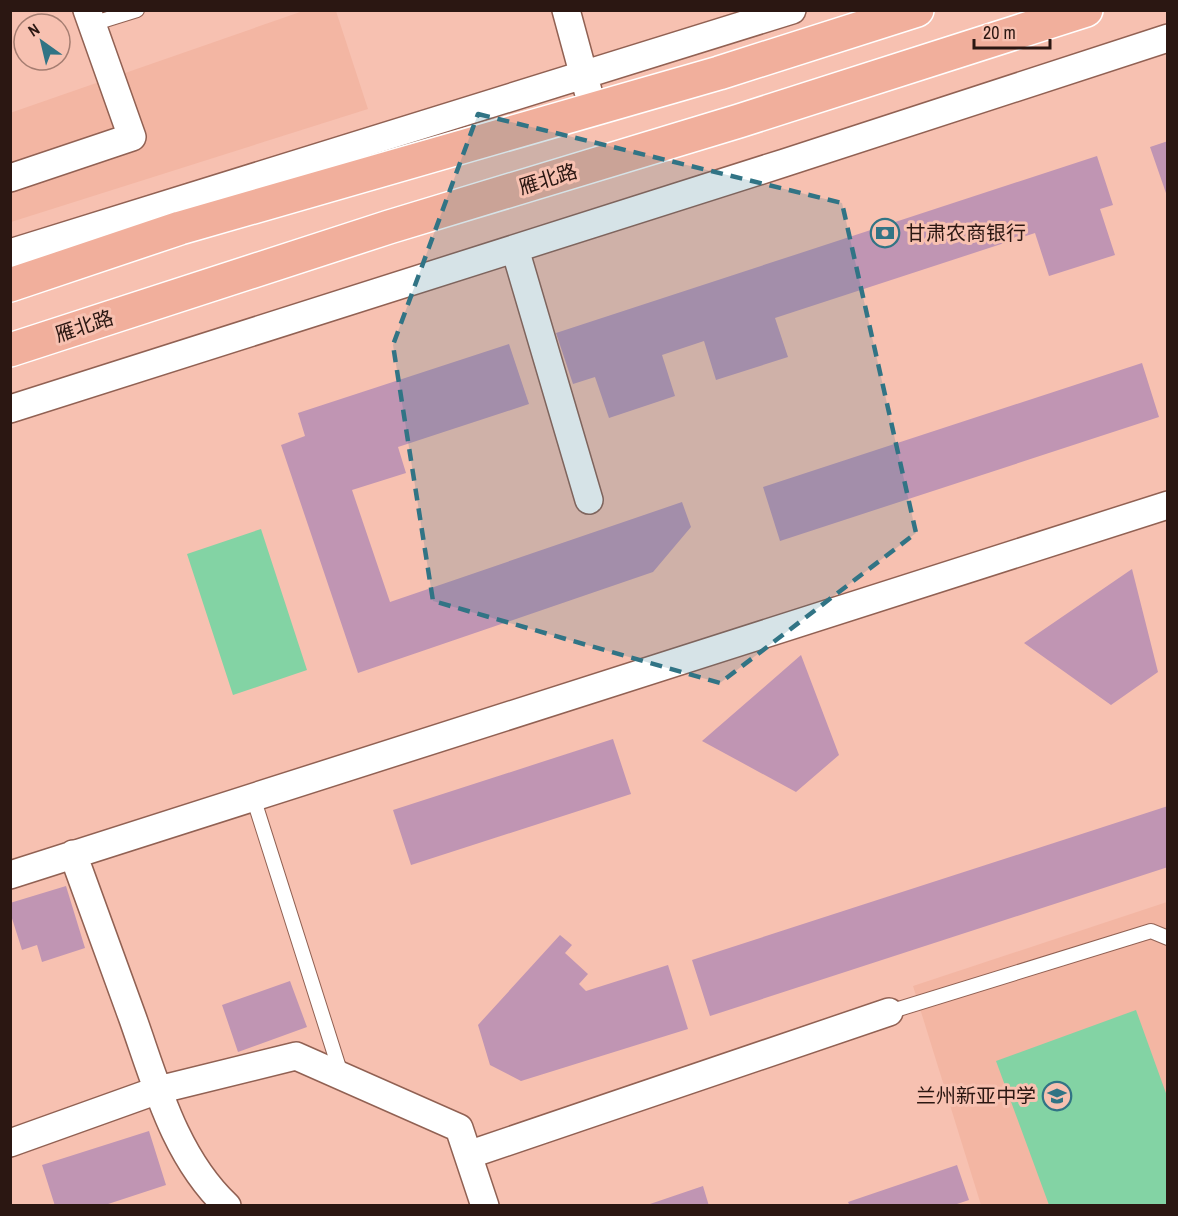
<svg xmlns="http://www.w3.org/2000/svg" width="1178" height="1216" font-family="'Archivo Narrow','Noto Sans SC',sans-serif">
<rect width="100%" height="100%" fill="#f7c1b1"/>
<path fill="#f3b6a3" d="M306 10 336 11 368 109 11 222 10 113Z
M1167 902V1205H981L913 986Z"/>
<path fill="#83d3a4" d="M261 529 307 670 233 695 187 554Z
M1136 1010 1167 1096V1205H1049L996 1061Z"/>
<path fill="#c095b3" d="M1168 141V195L1167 196 1150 147Z
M1097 156 1113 205 1100 209 1115 255 1049 276 1035 233 775 318 788 357 716 380 704 341 662 355 675 396 609 418 595 377 573 384 556 333Z
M509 344 529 404 398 447 406 473 352 490 390 602 682 502 691 527 653 572 358 673 281 445 305 436 298 413Z
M1142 363 1159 417 780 541 763 487Z
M1132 569 1158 672 1111 705 1024 643Z
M801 655 839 755 796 792 702 741Z
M613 739 631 794 411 865 393 810Z
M1168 806V867L710 1016 692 960Z
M66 886 85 948 42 962 37 945 22 950 10 912V903Z
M560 935 572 945 565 953 588 974 579 984 586 991 668 965 688 1029 521 1081 490 1065 478 1025Z
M290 981 307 1027 238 1052 222 1005Z
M149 1131 166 1185 102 1206H55L42 1165Z
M957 1165 969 1200 951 1206H850L848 1202Z
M703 1186 709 1206H647V1205Z"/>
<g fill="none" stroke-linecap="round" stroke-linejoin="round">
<g stroke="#916153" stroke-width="16">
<path id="service" d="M92 24 137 10
M253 797 341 1074
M889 1012 1151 931 1168 938"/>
</g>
<g stroke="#916153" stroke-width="30">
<path id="minor" d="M566 10 588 91
M10 178 132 137 87 10
M515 249 589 500
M10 253 792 10
M10 409 784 163 1168 38
M73 854C93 909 113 964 133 1019 156 1084 175 1157 227 1206
M10 875 1168 505
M10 1143 158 1090 296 1056 459 1128 485 1206
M468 1155 889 1012"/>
</g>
<g stroke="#fff" stroke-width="36">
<path id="primary" d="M10 285 180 228 719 73 917 10
M10 350 389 227 739 121 1086 10"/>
</g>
<use href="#service" stroke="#fff" stroke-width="14"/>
<use href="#minor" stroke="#fff" stroke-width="27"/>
<use href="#primary" stroke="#f1af9c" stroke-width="33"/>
</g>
<path fill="#317485" fill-opacity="0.2" stroke="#317485" stroke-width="4.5" stroke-dasharray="12 8" stroke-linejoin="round" d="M478 114 842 203 916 533 720 683 433 601 393 345Z"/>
<defs>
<g id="bank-ring" transform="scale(1.5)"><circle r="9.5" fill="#f7c1b1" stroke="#317485" stroke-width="1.5"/><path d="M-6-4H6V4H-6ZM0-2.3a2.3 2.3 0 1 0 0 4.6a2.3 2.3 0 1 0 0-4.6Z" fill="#317485"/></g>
<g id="school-ring" transform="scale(1.5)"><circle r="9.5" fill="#f7c1b1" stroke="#317485" stroke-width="1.5"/><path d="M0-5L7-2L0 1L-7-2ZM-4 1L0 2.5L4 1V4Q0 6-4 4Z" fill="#317485"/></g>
</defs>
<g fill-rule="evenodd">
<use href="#bank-ring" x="885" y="233"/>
<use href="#school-ring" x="1057" y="1096"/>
</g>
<g text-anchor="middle" stroke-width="6" stroke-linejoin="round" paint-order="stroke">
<g font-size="20" fill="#2b1712" stroke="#f7c1b1">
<text transform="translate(548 179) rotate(-17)" y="7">雁北路</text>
<text transform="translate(84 326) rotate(-18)" y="7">雁北路</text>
</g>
<g font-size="20" fill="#2b1712" stroke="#f7c1b1" text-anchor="start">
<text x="906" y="240">甘肃农商银行</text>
<text x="1036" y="1103" text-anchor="end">兰州新亚中学</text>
</g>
</g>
<rect width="1178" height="1216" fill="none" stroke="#2b1712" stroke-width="24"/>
<g transform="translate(42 42) rotate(326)"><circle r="28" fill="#f7c1b1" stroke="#a57d71" stroke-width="1.5"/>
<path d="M0-4.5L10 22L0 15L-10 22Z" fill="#317485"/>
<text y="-9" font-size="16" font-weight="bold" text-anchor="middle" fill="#2b1712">N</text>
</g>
<path d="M974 39v9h76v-9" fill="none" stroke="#2b1712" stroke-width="3"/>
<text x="983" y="39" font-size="18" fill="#2b1712" stroke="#f7c1b1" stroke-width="4.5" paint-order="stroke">20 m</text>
</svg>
